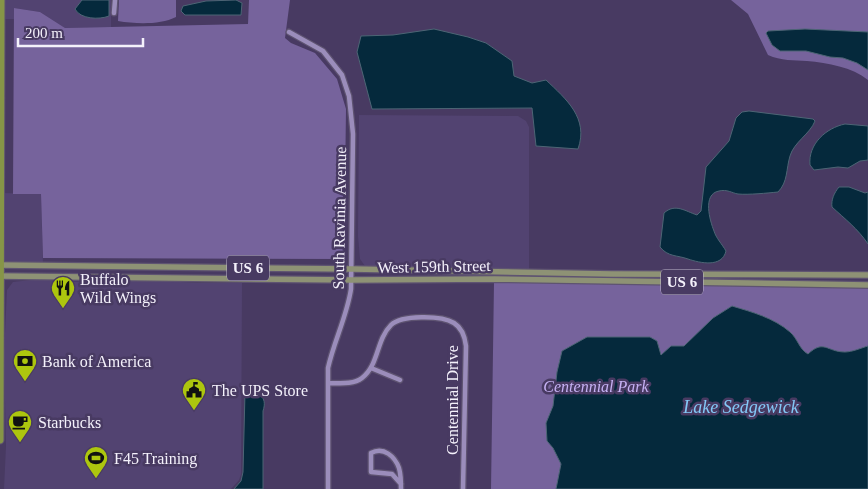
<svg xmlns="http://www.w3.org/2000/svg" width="868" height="489" font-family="'Times New Roman',serif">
<rect width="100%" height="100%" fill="#483a62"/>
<path fill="#524371" d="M0 0H111V27L65 28 40 12 14 8V19H0Z
M359 115 518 116 526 121 529 127V269L365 266 360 259 358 236Z
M2 193 41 194 43 265 2 264Z
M40 279 66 282 148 280 198 283H242L241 474 239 480 231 489H4L6 446 4 355 7 290 13 282Z"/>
<path fill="#76639c" d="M119 0H176V17C160 25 136 24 118 21Z
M249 0H290L285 38 291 43 315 53 337 79 346 109 344 259 43 258 41 194H13L14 8 40 12 65 28 248 24Z
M731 0H868V80C852 67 828 63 807 61 794 60 781 61 768 55L748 14Z
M527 281 678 285 868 288V489H491L494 282Z"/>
<path fill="#05293c" stroke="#4d6575" d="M82 0H109V16C99 20 80 19 75 9Z
M236 0 242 3 241 15H185L181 11 183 6 206 1Z
M434 29 468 37 486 43 512 61 514 76 532 83 546 80C566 99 589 118 578 149L536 146 532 108 372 109 357 52 361 36 393 35Z
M805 29 868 32V70L857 63 843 58 830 57 806 51H780L772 45 766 33 768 31Z
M749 111 813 119 815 121C810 134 794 142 790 156 786 169 788 182 778 192 768 193 748 195 738 194 732 193 727 189 719 191 702 194 710 221 714 231 716 238 722 244 726 251 722 268 700 263 688 259 677 255 668 257 660 247L664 213C675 203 685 211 697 215L701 211 706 167 729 141 736 118 742 112Z
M845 124 868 126V160L860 161 848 168 838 167 814 170 810 165C808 144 826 128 845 124Z
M839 187H849L865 193 868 192V244C858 229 845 219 832 207 831 200 834 193 839 187Z
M732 306C752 312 774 318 790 332 798 339 799 349 808 354 824 339 827 352 845 352 852 352 861 348 868 346V489H556L561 464 553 448 547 441 546 423 553 406 557 372 562 351 587 337H650L657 341 661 355 671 346H684L713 318Z
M245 392C258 392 268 396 263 411V489H234L241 481 243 472Z"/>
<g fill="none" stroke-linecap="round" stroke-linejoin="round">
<g stroke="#5e5371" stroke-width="7">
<path id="minor" d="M114 13 115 0
M289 32 323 51 342 75 349 96 353 134 351 289C347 316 334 341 328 368V489
M371 368 400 380
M328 383C339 383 353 385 362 378 379 365 376 340 391 325 401 315 441 315 454 323 462 328 465 337 466 346L463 489
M401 489C401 482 401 475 399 468 395 457 384 446 371 453V472L392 474 401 484"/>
</g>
<g stroke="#5e5371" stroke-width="8">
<path id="major" d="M0 265 352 269 612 274 868 275
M0 276 352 280 495 279 868 285"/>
</g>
<g stroke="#5e5371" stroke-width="9">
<path id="highway" d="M0 440 1 0"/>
</g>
<use href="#minor" stroke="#9b8dbb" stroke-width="4.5"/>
<use href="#major" stroke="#8e9275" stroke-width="5.5"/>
<use href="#highway" stroke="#869547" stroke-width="7"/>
</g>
<defs>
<g id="restaurant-pin" transform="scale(1.25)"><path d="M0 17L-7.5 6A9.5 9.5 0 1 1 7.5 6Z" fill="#adc60e" stroke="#483a62"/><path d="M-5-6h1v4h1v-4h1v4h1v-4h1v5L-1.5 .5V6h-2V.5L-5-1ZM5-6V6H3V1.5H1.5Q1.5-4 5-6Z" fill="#111"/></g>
<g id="bank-pin" transform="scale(1.25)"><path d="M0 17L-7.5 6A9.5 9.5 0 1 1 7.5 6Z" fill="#adc60e" stroke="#483a62"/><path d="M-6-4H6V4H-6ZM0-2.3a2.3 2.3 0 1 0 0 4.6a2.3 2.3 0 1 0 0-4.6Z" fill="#111"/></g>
<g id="civic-pin" transform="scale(1.25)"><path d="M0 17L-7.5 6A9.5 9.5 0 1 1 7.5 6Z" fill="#adc60e" stroke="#483a62"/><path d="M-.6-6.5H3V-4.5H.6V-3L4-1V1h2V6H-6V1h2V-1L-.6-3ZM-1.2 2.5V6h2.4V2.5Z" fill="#111"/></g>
<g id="cafe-pin" transform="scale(1.25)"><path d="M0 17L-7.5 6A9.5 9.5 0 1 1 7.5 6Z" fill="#adc60e" stroke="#483a62"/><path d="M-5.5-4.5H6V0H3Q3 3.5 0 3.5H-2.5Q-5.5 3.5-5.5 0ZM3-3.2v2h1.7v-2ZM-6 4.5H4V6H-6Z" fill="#111"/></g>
<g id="stadium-pin" transform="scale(1.25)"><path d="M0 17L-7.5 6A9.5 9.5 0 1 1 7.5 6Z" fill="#adc60e" stroke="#483a62"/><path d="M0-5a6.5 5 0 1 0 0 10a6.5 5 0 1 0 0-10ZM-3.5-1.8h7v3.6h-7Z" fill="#111"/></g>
</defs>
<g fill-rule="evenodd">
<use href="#restaurant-pin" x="63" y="288"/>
<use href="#bank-pin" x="25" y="361"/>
<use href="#civic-pin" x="194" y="390"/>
<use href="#cafe-pin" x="20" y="422"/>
<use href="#stadium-pin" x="96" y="458"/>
</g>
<g text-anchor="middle" stroke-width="5" stroke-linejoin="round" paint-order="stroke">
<g fill="#483a62" stroke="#c0bacd" stroke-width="1">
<rect x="227" y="255.5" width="42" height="25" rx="4"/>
<rect x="661" y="269.5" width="42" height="25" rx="4"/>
</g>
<g font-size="15" font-weight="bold" fill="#f4f1fb">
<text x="248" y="273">US 6</text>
<text x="682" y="287">US 6</text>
</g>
<g font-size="16" fill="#f4f1fb" stroke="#483a62">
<text transform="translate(339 218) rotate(-89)" y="6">South Ravinia Avenue</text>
<text transform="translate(434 266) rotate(-1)" y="6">West 159th Street</text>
<text transform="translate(452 400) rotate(-90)" y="6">Centennial Drive</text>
</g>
<g font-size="16" fill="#f4f1fb" stroke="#483a62" text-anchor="start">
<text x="80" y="285">Buffalo<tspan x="80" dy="18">Wild Wings</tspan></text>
<text x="42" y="367">Bank of America</text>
<text x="212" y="396">The UPS Store</text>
<text x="38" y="428">Starbucks</text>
<text x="114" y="464">F45 Training</text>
</g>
<g font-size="16" font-style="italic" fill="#c6b1f4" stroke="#483a62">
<text x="596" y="392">Centennial Park</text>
</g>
<g font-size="18" font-style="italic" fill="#83c8f6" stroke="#483a62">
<text x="741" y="413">Lake Sedgewick</text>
</g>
</g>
<path d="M18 38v8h125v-8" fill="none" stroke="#f4f1fb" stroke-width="2.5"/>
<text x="25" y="38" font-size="15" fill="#f4f1fb" stroke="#483a62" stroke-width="4" paint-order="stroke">200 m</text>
</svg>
